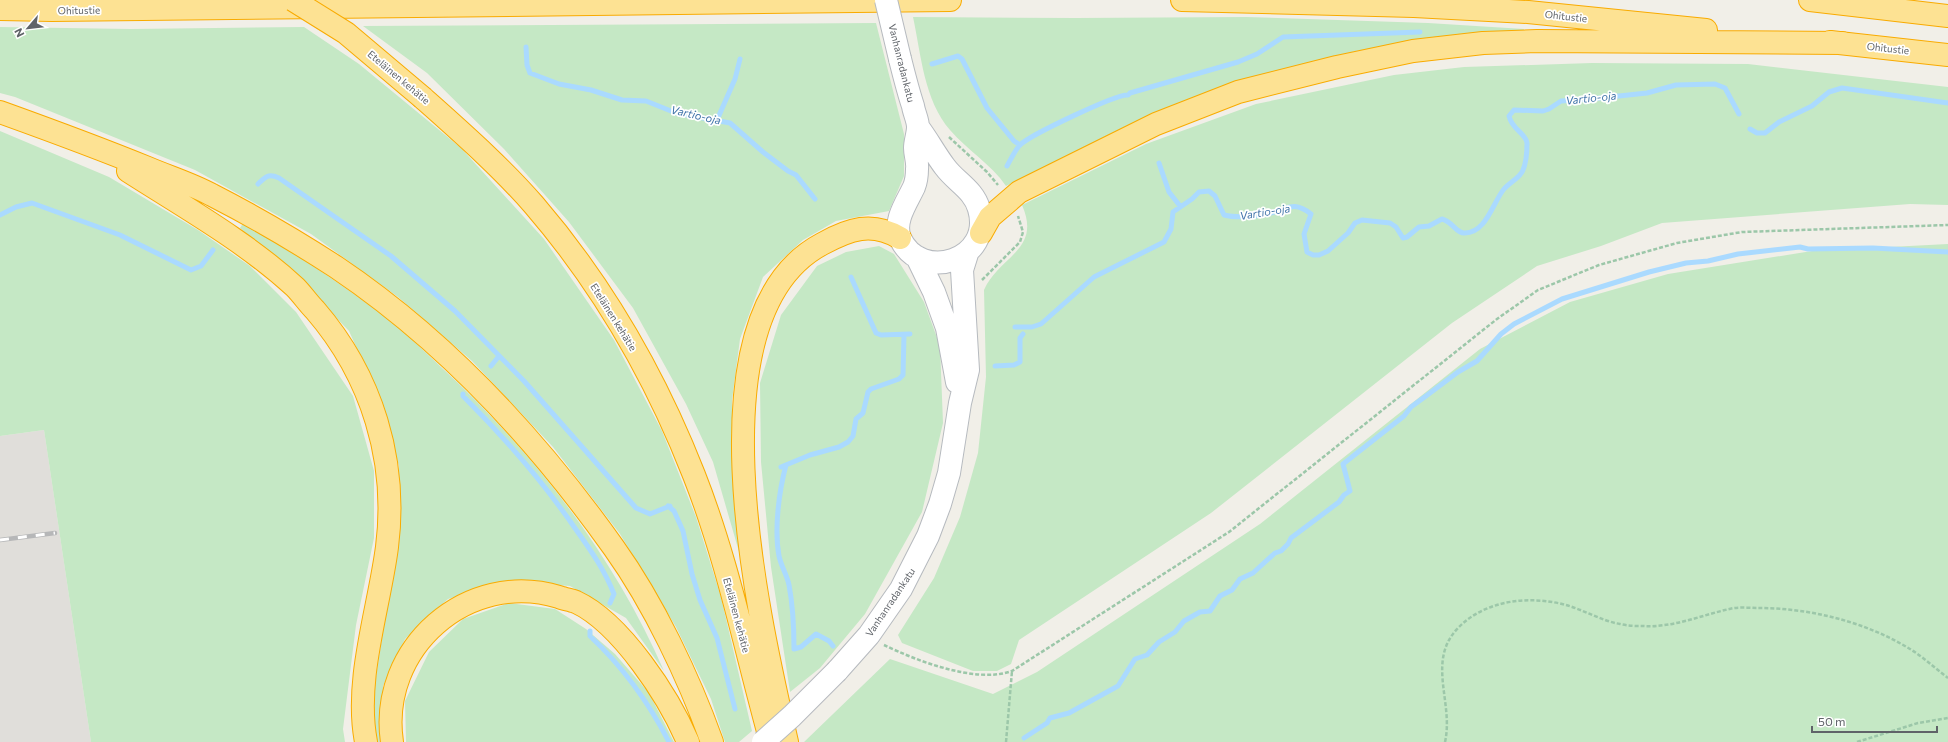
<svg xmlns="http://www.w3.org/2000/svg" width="1948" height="742" font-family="Commissioner,sans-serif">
<rect width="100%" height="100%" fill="#f1efe8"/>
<path fill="#e0deda" d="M44 430 91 742H0V436Z"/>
<path fill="#c5e8c5" d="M913 17 1076 18 1246 17 1428 23 1524 29 1523 33 1459 36 1356 51 1256 78 1095 143 1006 186C991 164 967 150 950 130 924 100 921 54 913 17Z
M876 23 904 134V176L889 211 836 221 803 240 763 277 740 339 732 400V463L744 569 713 462 686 404 633 308 569 222 504 149 427 73 363 26Z
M0 27 131 29 304 27 359 64 461 148 544 239 614 340 662 431 696 517 721 597 752 731 739 742H725L711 699 676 627 620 534 553 447 472 361 398 297 311 234 195 170 15 97 0 93Z
M1592 63 1748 64 1948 87V205L1910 204 1662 223 1601 246 1537 266 1452 323 1211 513 1019 640 1011 664 997 671H973L902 643 898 635 934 578 960 517 978 453 986 377 984 290C999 256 1042 250 1022 205L1146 144 1256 104 1394 75 1464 67Z
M0 131 109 177 198 230 250 266 296 312 353 396 374 471V538L356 625 343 729 345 742H91L44 430 0 436Z
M244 222C298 256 352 290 402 330 415 342 428 355 441 367 534 453 613 554 664 671L626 618 570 586 506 581 448 599 405 639 383 686V742H374L372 732 375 683 399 529V466L383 406 349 331 297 277 240 228Z
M1948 244V742H804L890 659 993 694 1037 672 1260 524 1480 349 1570 302 1668 274 1812 251Z
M879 246 894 254 924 302 940 346 943 423 922 512 865 614 820 668 790 692 771 567 761 462 760 383 781 315 817 266 846 252Z
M509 603 555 609 586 629 615 654 649 693 674 742H406L405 701 429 652 463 619Z"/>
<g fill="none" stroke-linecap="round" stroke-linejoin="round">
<path stroke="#aadaff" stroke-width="5" d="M526 47 527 65 530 73 559 84 591 90 622 100 646 101 676 113 730 123 763 152 788 171 796 175 815 199
M932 64 958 56 962 59 987 108 1014 141 1020 145
M717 120 735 79 740 59
M1750 129 1757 133H1765L1779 122 1812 106 1829 92 1842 88 1948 103
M1159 163 1169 192 1180 206
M1007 166C1011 159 1015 150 1020 145 1030 135 1116 94 1128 95L1130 93 1238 62 1257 54 1283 37 1420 32
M258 184C265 177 268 173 279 178L391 256 455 311 524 381 636 508 650 514 670 506
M0 215 16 207 32 203 120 235 191 270 201 266 213 250
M851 277 876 333 881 335 910 334
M1015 327H1032L1041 324 1094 277 1164 242 1171 229 1173 212 1192 199 1199 192 1209 191 1215 196 1224 215C1236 218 1259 217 1271 213 1289 208 1294 201 1311 214L1304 234 1307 252 1313 255H1319L1328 251 1348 233 1355 223 1362 220 1390 223 1396 227 1403 238 1407 237 1419 227 1429 226 1442 219C1453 222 1456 233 1464 233 1486 234 1493 202 1504 189 1509 183 1521 177 1523 170 1526 163 1527 151 1527 143 1526 133 1512 130 1509 116L1514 110 1543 111 1549 109 1561 101 1591 99 1647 93 1676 85 1715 84 1725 88 1739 114
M491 366 499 356
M995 366 1014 365 1020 362V338L1023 334
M463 394V396C505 438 544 483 577 531 592 552 605 571 614 594L610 603
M786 465C779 491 774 529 779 556 781 566 787 575 789 585 793 606 794 628 794 649L801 647 816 634 829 641 833 646
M781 467 810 455 839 447 848 442 853 436 856 419 863 413 868 392 871 389 899 379 903 375 904 335
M668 506 674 511 683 531 692 574 700 600 717 638 735 709
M590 631V636C622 666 649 703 669 742
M1024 738 1047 723 1050 718 1069 713 1118 686 1135 659 1147 655 1159 642 1175 632 1184 621 1200 612 1210 611 1220 596 1232 590 1240 579 1253 573 1275 553 1281 551 1288 544 1291 538 1339 502 1344 495 1350 491 1343 464 1404 416 1411 407 1426 396 1458 372 1477 361 1501 334 1514 324 1562 299 1649 272 1686 263 1708 261 1738 254 1800 247 1808 249 1873 248 1948 252"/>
<g stroke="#b6babf" stroke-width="24">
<path id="secondary" d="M900 59C904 75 908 91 913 106 914 113 918 120 918 127 918 134 915 141 915 148 915 155 918 162 917 169 917 175 916 182 914 187 907 202 893 221 900 238 921 284 994 260 979 209 974 190 956 182 945 167 935 154 928 140 918 127
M917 257 934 292 947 328 957 382
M837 671 869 635 901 589 928 536 940 504 949 473 960 403 968 370 962 270 967 254"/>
</g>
<g stroke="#f9ab00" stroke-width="24">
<path id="highway" d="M1182 0 1414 6 1528 12 1706 30
M1810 0 1948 16
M0 9 52 10 950 0
M1830 42 1948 55
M423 98C461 132 500 166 534 205 602 284 656 378 694 475 728 561 746 653 771 742
M0 112C50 130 99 148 148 168 169 177 192 184 212 195 255 217 296 241 336 267 446 341 538 441 614 548 654 604 689 678 712 742
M128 171C184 207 245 241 295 287 302 294 308 303 315 310 372 376 398 461 387 547 379 609 354 680 366 742
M981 233 990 217 1019 192 1156 124 1238 92 1337 67 1413 51 1483 43 1537 41 1843 43
M392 742C378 648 468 569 559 597 564 599 571 600 576 602 621 623 669 697 688 742
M787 742C760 623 687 316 822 244 849 229 872 221 900 238"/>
</g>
<path stroke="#9cc7a9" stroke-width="2.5" stroke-dasharray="4 2" stroke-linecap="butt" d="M949 137 987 172 998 185
M982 280 1020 242 1023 232 1018 216
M884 645C917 661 977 684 1012 671L1229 532 1497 319 1538 290 1599 265 1677 243 1742 232 1948 225
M1006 742 1012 671
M1445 742C1454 703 1426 661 1458 628 1485 600 1529 595 1566 605 1584 610 1602 621 1620 624 1628 626 1636 626 1643 626 1674 628 1704 614 1734 608 1742 607 1751 608 1759 608 1810 608 1866 622 1910 649 1923 657 1935 668 1948 678
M1857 742 1918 723 1948 718"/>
<use href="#secondary" stroke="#fff" stroke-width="22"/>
<use href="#highway" stroke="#fde293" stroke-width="22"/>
<g stroke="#b6b7b8" stroke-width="4.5">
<path id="rail" d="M0 540 55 533"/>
</g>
<use href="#rail" stroke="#fff" stroke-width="3" stroke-dasharray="9" stroke-linecap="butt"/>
<g stroke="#b6babf" stroke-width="24" stroke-linecap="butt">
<path id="secondary-bridge" d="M886 0 900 59
M763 742 792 716 837 671"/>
</g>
<g stroke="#f9ab00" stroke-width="24" stroke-linecap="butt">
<path id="highway-bridge" d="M293 0 346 33 423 98"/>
</g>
<use href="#secondary-bridge" stroke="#fff" stroke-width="22"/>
<use href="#highway-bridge" stroke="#fde293" stroke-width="22"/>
</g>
<g text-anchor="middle" stroke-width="3.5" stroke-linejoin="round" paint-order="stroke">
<g font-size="10" fill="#5f6368" stroke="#fff">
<text transform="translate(79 10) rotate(-1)" y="4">Ohitustie</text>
<text transform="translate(1566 16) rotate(6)" y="4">Ohitustie</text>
<text transform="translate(1888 48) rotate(6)" y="4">Ohitustie</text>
<text transform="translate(902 63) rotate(76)" y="4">Vanhanradankatu</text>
<text transform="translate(399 77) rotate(40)" y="4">Eteläinen kehätie</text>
<text transform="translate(614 317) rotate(58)" y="4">Eteläinen kehätie</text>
<text transform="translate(890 602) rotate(-56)" y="4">Vanhanradankatu</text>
<text transform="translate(737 615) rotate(75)" y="4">Eteläinen kehätie</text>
</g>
<g font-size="11" font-style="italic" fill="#4174aa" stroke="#fff">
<text transform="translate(1591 98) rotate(-6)" y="4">Vartio-oja</text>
<text transform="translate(696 115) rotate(13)" y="4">Vartio-oja</text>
<text transform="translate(1265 212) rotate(-9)" y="4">Vartio-oja</text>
</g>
</g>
<g transform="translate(28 28) rotate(242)" stroke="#ffffff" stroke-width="3" paint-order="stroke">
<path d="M0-3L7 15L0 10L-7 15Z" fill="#5f6368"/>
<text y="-6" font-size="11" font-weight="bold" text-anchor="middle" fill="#5f6368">N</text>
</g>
<path d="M1812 726v6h125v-6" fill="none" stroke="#5f6368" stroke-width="2"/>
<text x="1818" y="726" font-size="12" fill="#5f6368" stroke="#ffffff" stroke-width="3" paint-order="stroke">50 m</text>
</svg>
